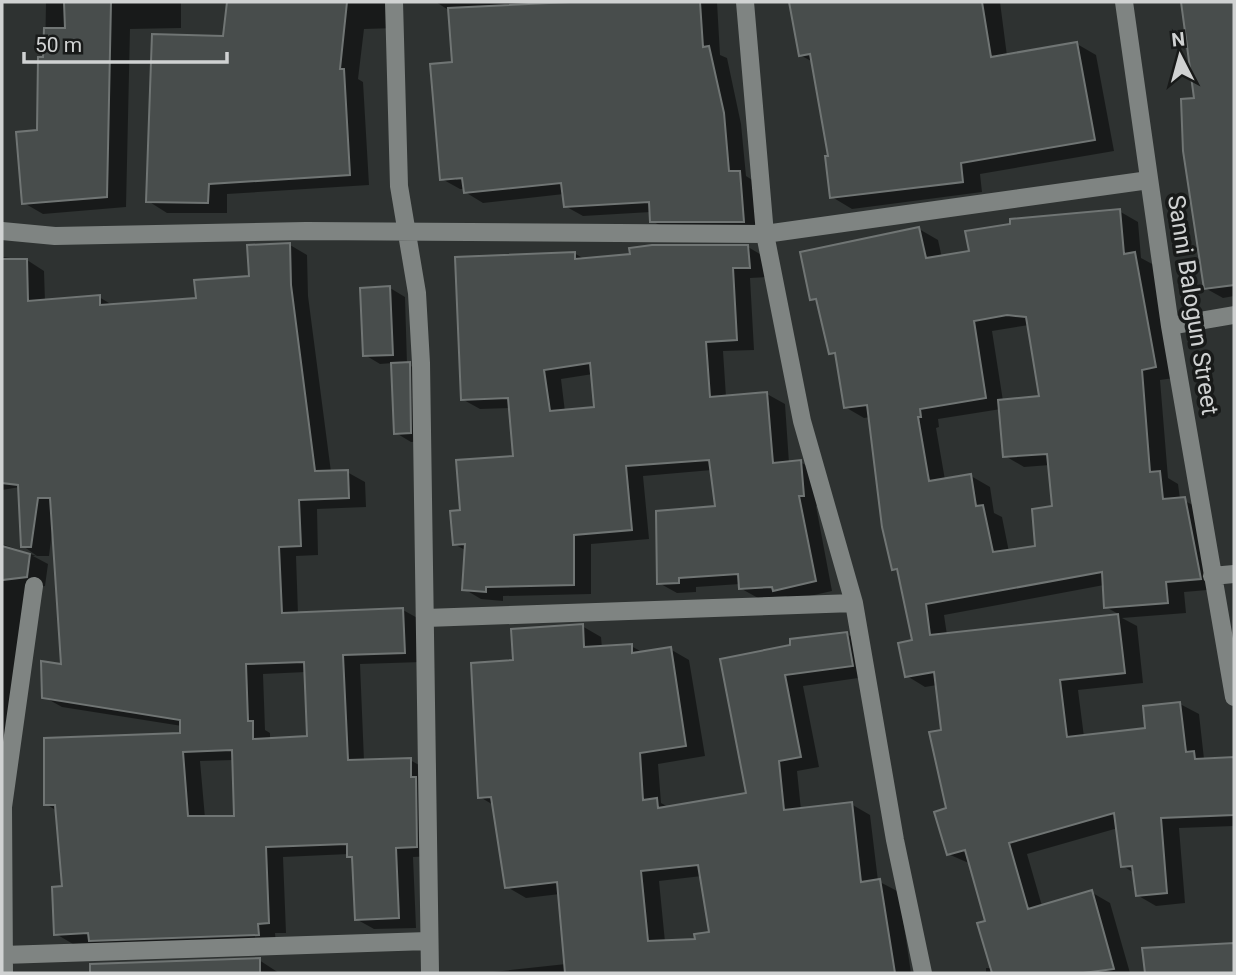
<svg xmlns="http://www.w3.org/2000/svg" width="1236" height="975" font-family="Roboto,sans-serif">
<rect width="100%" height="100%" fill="#2e3231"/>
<path fill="#0007" fill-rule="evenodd" d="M46 2H181V28L130 29 126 207 43 214 24 203 38 131 45 59Z
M228 2H387L397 28 364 29 358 79 363 82 369 185 227 194V213H167L148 201 224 38Z
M436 2H533V5L717 2 720 55 727 58 741 124 746 176 757 183 761 232 670 231 652 221 651 212 583 216 565 206 564 194 483 203 465 192V189H460L442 179 453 63 450 11ZM456 177 471 179 456 180Z
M794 2H1000L1007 56 1077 44 1096 55 1114 151 980 174 982 192 852 209 832 197 830 157 813 62 800 55Z
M1183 2H1234V296L1223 298 1205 288 1196 100Z
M1119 211 1138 222 1141 258 1154 265 1174 378 1160 380 1168 478 1178 484 1180 499 1204 510 1219 589 1184 592 1186 613 1122 618 1137 626 1143 683 1078 690 1084 737 1147 729 1180 704 1199 714 1204 759H1234V826L1179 828 1185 903 1156 906 1137 895 1134 873 1123 866 1118 828 1027 854 1042 906 1091 892 1110 903 1130 973H986V968H992L987 922 971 864 948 854V810L937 685 925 687 907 676 914 641 900 573 893 569 871 417 864 418 845 407 837 357 831 353 819 303 812 299 919 229 938 240 942 258 971 253ZM1029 325 1041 398 1003 401 992 331ZM1001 409 1005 456 1024 467 1050 465 1054 508 1037 548 1009 552 1002 517 994 513 990 487 971 476 945 480 936 428 939 427 938 419ZM1104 585 1106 607 1120 615 947 635 944 615Z
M290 245 307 255 308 296 331 472H347L365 482 366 507 317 509 318 555 296 556 298 614 403 610 421 620 422 662 360 664 364 761 410 760 428 770 434 856 413 857 416 928 374 929 356 919 354 859 349 854 283 857 286 933H275L276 944 108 950 96 943 73 944 56 934 64 888 57 811 46 804 181 735 182 726 62 707 44 697 63 666 52 532 49 556H37L23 546 20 487 2 490V433L46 426 2 416V257L27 260 44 271 45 302 99 297 114 306 198 300 251 278ZM306 672 309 738 270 740V733L265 730 263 674ZM234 760 236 818H205L200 761Z
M748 247 765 257 767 277 750 278 754 350 723 351 726 397 767 394 785 404 789 463 800 462 818 472 821 505 816 506 832 591 792 600 786 596 758 598 740 588V584L696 587V592L677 593 659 583 717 507 712 470 643 476 649 539 591 544V594L503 596V601L481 599 464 589 467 551 454 544 462 512 515 457 511 408 480 409 462 399 574 253 586 260ZM593 374 596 409 565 412 561 379Z
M390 288 405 297 407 364 424 373 425 441 411 442 396 433 393 363 380 364 365 355Z
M2 544 36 556H33L48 564 45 586 34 588 12 713 2 748Z
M582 626 601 637 602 648 631 646 644 653 670 649 689 660 705 756 658 764 661 803 670 808 748 794 722 660 847 634 866 645 872 676 803 686 819 767 797 771 801 810 851 804 870 815 878 881 899 892 911 973H484L566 964 560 894 526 898 507 887 495 806 480 797 515 661ZM702 876 711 933 697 940 665 942 659 881Z
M1234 945V973H1146L1144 950Z
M259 960 279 973H92L91 965Z"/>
<path fill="#484d4c" stroke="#707574" stroke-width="2" fill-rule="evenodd" d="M64 2H111L107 197 22 204 16 132 37 130 38 57H43L44 28H65Z
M227 2H347L340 69H344L350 175 209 184 208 203 146 202 152 34 223 36Z
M570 2H700L703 47 709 46 724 113 729 171H740L744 222H650L649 202 564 207 561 183 464 193 462 178 440 180 430 64 452 62 448 8Z
M789 2H982L991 57 1077 42 1095 140 961 163 963 182 830 198 825 156H828L810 54 799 56Z
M1181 2H1234V285L1204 289 1183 151 1181 99 1194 98Z
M1120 209 1124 254 1135 252 1156 367 1142 370 1150 472 1160 471 1163 499 1185 497 1201 579 1166 582 1168 603 1104 608 1102 572 926 604 930 635 1118 614 1125 673 1060 680 1067 737 1145 728 1143 706 1180 702 1186 752 1194 751 1195 759 1234 757V815L1161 818 1167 893 1136 896 1132 866 1121 867 1114 813 1009 843 1028 909 1092 890 1114 969 1083 973H992L977 923 985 921 965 850 947 855 934 812 946 808 929 732 941 730 934 672 905 677 898 643 912 640 897 569 892 570 882 527 867 405 844 408 835 353 829 354 816 299 810 300 800 252 919 227 926 258 969 251 965 231 1010 224V219ZM1007 315 1026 317 1039 396 998 400 1003 457 1047 454 1052 506 1032 509 1035 546 993 552 983 505 976 506 971 474 929 481 918 417H921L920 409 986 398 974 321Z
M290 243 291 285 315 471 348 470 349 498 299 500 301 546 279 547 282 613 403 608 405 653 343 655 348 760 411 758V777H416L417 847 396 848 399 918 355 920 352 857H347V844L266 847 269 923 258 924 259 935 89 941 88 933 54 935 52 887 62 886 55 805H44V738L180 733V720L42 698 41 661 61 664 50 498H38L31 547H21L18 485 2 483V259H27L28 301 100 295V305L196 298 194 280 249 276 247 245ZM304 662 307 736 253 739V721H248L246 664ZM232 750 234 816H188L183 752Z
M652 245H748L750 268H733L737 340 706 342 710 397 767 392 773 463 801 460 804 496H799L816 581 773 591 772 587 739 589 738 574 679 578V583L657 584 656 511 715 506 709 460 626 466 632 530 574 535V585L486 587V592L462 590 465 544 453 545 450 511 460 510 456 460 513 456 508 398 461 400 455 257 575 252V259L630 254 629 248ZM590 363 594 407 550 411 544 370Z
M390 286 393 355 363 356 360 288Z
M410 362 411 433 394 434 391 363Z
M2 546 30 554 27 577 2 580Z
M583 624 584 647 632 644V653L671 647 686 746 640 753 643 800 657 798 658 808 746 793 720 659 790 645V639L847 632 853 666 785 675 801 757 779 761 784 810 852 802 861 882 880 879 895 973H565L557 882 505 888 491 797 478 798 471 663 513 660 511 629ZM698 865 709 932 694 934 695 939 648 941 641 871Z
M1234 943V973H1145L1142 948Z
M260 958V973H90V964Z"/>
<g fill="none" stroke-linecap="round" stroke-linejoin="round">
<path stroke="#7f8482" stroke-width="18" d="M394 2 399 186 417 293 421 363 430 973
M745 2 765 234 802 421 854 603 895 840 923 973
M1124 2 1170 326 1234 697
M2 231 55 236 306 231 765 234 1149 180
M1170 326 1234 315
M1212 576 1234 574
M426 618 854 603
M3 955 428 941
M4 973 3 807 34 586"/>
</g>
<g text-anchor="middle" stroke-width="7" stroke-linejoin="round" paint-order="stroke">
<g font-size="24" fill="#d0d2d2" stroke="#181a19">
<text transform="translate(1193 305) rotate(81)" y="8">Sanni Balogun Street</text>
</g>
</g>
<rect width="1236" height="975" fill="none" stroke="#d0d2d2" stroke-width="7"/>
<g transform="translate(1180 56) rotate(354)" stroke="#181a19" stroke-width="5" paint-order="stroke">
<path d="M0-5L12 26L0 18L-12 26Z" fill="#d0d2d2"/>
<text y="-10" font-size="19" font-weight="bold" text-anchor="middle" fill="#d0d2d2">N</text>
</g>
<path d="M24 52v10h203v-10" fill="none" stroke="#d0d2d2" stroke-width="3.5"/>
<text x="35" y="52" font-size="21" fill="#d0d2d2" stroke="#181a19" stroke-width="5" paint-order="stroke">50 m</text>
</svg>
